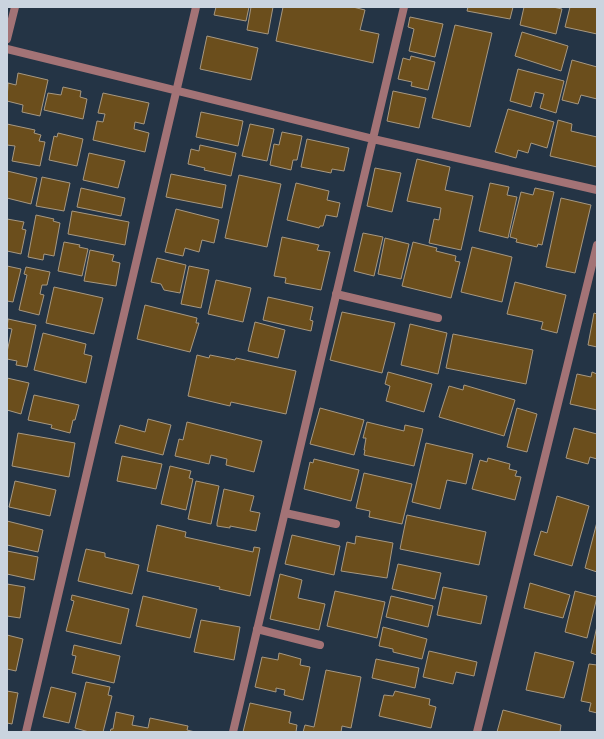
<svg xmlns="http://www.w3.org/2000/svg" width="604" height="739" font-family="Helvetica,sans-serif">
<rect width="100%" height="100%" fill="#243445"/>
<path fill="#6b4e1c" stroke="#a79881" d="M216 7H249L246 21 214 15Z
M251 7H273L268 34 247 30Z
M283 7H353L365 10 360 30 379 34 373 63 276 41Z
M468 7H513L510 19 467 11Z
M524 7H553L562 9 556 34 520 25Z
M570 7H597V34L565 27Z
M410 17 443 24 435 57 409 51 414 29 408 27Z
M455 25 492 33 470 127 432 118Z
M522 32 568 46 561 71 515 56Z
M207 36 258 48 251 80 200 69Z
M411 56 435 62 428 90 411 86 412 82 398 79 403 58 410 60Z
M572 60 597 67V99L581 95 578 104 562 100Z
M518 69 564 81 556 113 540 108 544 94 535 92 531 107 510 101Z
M18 73 48 80 40 116 22 112 23 105 7 101 8 83 16 85Z
M63 87 81 91 80 97 87 99 83 119 44 110 48 93 61 95Z
M393 91 426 98 419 128 387 121Z
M103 93 149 103 144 124 135 122 134 129 149 133 145 152 93 140 97 121 103 122 105 114 98 113Z
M508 109 554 122 547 148 531 143 528 153 518 150 516 158 495 152Z
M201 112 243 121 238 146 196 137Z
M558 120 572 124 571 131 597 137V167L550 156Z
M7 124 35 130 34 133 41 135 39 141 45 142 40 166 12 161 15 146 7 145Z
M250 124 274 129 267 161 242 156Z
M282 132 302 136 297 160H293L291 170 270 165 274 144 279 145Z
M58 133 83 139 77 166 49 160 54 136 57 137Z
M307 139 349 148 344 171 332 169 331 173 301 167Z
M200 145 236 153 231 176 204 170 205 168 188 164 191 149 199 151Z
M89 153 125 161 118 188 83 180Z
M417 159 450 167 445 190 473 196 461 250 429 243 434 219 439 220 441 208 407 201Z
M375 168 401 173 392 212 367 206Z
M7 171 37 178 31 204 7 198Z
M171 174 226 185 222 208 166 197Z
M239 175 281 184 267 247 225 238Z
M42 177 70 183 64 211 36 206Z
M296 183 329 191 327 200 340 203 337 217 326 215 323 226H320L319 228 287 220Z
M490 183 509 187 507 195 517 197 508 238 479 231Z
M81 188 125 198 121 216 77 207Z
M535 188 554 192 542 245 538 244 537 247 516 242 517 239 510 237 521 192 533 195Z
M561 198 591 205 575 273 546 267Z
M176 209 219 220 214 243 202 240 199 252 185 248 183 256 165 252Z
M72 211 129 222 125 245 68 234Z
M36 215 54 219 53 221 60 223 54 256 44 254 43 260 28 257Z
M7 219 24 222 22 229 26 230 21 254 7 251Z
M363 233 383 237 374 276 354 271Z
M282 237 319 245 317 250 330 252 321 290 285 283 286 278 274 276Z
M385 238 409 244 401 279 378 274Z
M64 242 80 245 79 247 88 249 82 276 58 271Z
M413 242 437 248 436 251 456 256 455 261 460 262 451 298 402 286Z
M472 247 512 257 502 302 461 292Z
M90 250 114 255 112 261 120 263 116 286 84 281Z
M157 258 186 265 180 293 164 290 161 284 151 282Z
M7 266 21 269 13 302 7 301Z
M189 266 209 270 201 308 181 304Z
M26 267 50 272 47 285H42L40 294 44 295 39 315 19 310 27 275 24 274Z
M216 280 251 288 243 322 208 314Z
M515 282 566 295 557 333 541 329 543 322 507 314Z
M54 287 103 298 94 334 46 323Z
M268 297 313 307 310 320 313 321 311 331 263 320Z
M145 305 197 318 196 323H199L190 352 137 339Z
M342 312 395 323 382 373 330 360Z
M594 313 597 314V347L588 345Z
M8 319 36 325 27 367 16 365 17 361 7 359V352L12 329 7 328Z
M255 322 285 330 278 358 248 351Z
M410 324 447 333 438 374 401 365Z
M43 333 86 344 84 354 92 356 86 383 34 370Z
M453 334 533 350 526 384 446 368Z
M197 355 209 358 210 355 235 360 236 358 296 371 286 414 231 402 230 406 188 396Z
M388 372 432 384 424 412 386 401 390 386 385 384Z
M592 372 597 374V410L570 404 577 374 591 377Z
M7 378 29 383 21 414 7 410Z
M464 385 515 400 504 436 439 417 449 386 463 390Z
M34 395 79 405 75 420H73L70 433 51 428 52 425 28 420Z
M320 408 364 420 354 455 310 444Z
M517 408 537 414 527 452 507 447Z
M148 419 171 425 163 455 115 443 120 425 145 432Z
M187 422 262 441 254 472 226 465 227 459 211 455 209 464 175 456 179 439 183 440Z
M367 422 404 431 405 425 423 429 414 466 364 455 365 450H364L366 438H363Z
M574 428 597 434V459L590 457 588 464 566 458Z
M18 433 75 443 69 477 12 466Z
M426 443 473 454 466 484 447 480 440 509 412 502Z
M122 456 162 464 156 489 117 481Z
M488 458 510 464 509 469 517 471 515 476 521 477 515 500 472 489 480 460 487 462Z
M314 459 359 470 351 501 304 489 310 462 313 463Z
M170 466 191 471 189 478 193 479 186 510 161 504Z
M364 473 412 484 402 524 369 517 370 511 356 508Z
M15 481 56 490 50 516 9 507Z
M196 481 219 486 211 524 188 519Z
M224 489 254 496 250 511 260 513 256 531 230 526V528L217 526V523Z
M557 496 589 506 572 566 534 555 541 531 547 533Z
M407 515 486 532 479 565 400 549Z
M7 521 43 530 38 552 7 545Z
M597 522V572L585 568Z
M157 525 186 532 185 537 253 552 254 547 260 548 250 596 219 589 220 587 147 571Z
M292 535 340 546 334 575 285 564Z
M356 536 393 543 387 578 341 571 347 542 355 544Z
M86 549 105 553V557L139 565 132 594 78 581Z
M7 551 38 557 34 580 7 574Z
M398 564 441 573 435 599 392 589Z
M280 574 302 580 298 598 325 604 319 630 270 619Z
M530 583 570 595 563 618 524 608Z
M7 584 25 587 20 618 7 616Z
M443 587 487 596 481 624 437 615Z
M335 591 385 602 377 638 327 626Z
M575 591 597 597 587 638 565 632Z
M72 595 129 609 121 644 66 631 74 601 71 600Z
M143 596 197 609 190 638 136 626Z
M391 596 433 606 428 627 386 617Z
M201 620 240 627 234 660 194 652Z
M597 626V655L591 653Z
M383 627 427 639 422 659 393 652V649L379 646Z
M7 635 23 639 16 671 7 669Z
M74 645 120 656 114 683 72 673 76 656 72 655Z
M429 651 477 662 474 676 456 672 453 684 423 677Z
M535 652 574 662 564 698 526 690Z
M279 653 301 659 300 665 310 667 303 700 284 695 285 690 276 688V692L255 687 262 657 278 660Z
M376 659 419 668 415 688 372 678Z
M589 664 597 665V713L589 711 591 703 581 701Z
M326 670 361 677 351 728 342 726 341 732H303L305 725 314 727Z
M86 682 110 687 108 695 112 696 103 732H89L75 728Z
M51 687 76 693 69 723 43 717Z
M7 691 18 693 12 724 7 723Z
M395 691 430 699 429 705 436 707 431 728 379 716 384 695 393 696Z
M250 703 291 712 289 723 297 725 296 732H243Z
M503 710 561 725 560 732H497Z
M116 712 134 716 132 725 148 728 150 718 188 726 187 730 195 732H110L111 729H113Z"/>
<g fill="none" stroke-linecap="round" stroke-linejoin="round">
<path stroke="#a37376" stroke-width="8" d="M336 294 438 318
M285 513 336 524
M257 629 320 645"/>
<path stroke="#a37376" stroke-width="8" d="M7 39 15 7
M7 49 373 139 597 190
M26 732 196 7
M233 732 404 7
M477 732 597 245"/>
</g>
<rect width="604" height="739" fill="none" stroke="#cad4df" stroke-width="16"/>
</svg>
